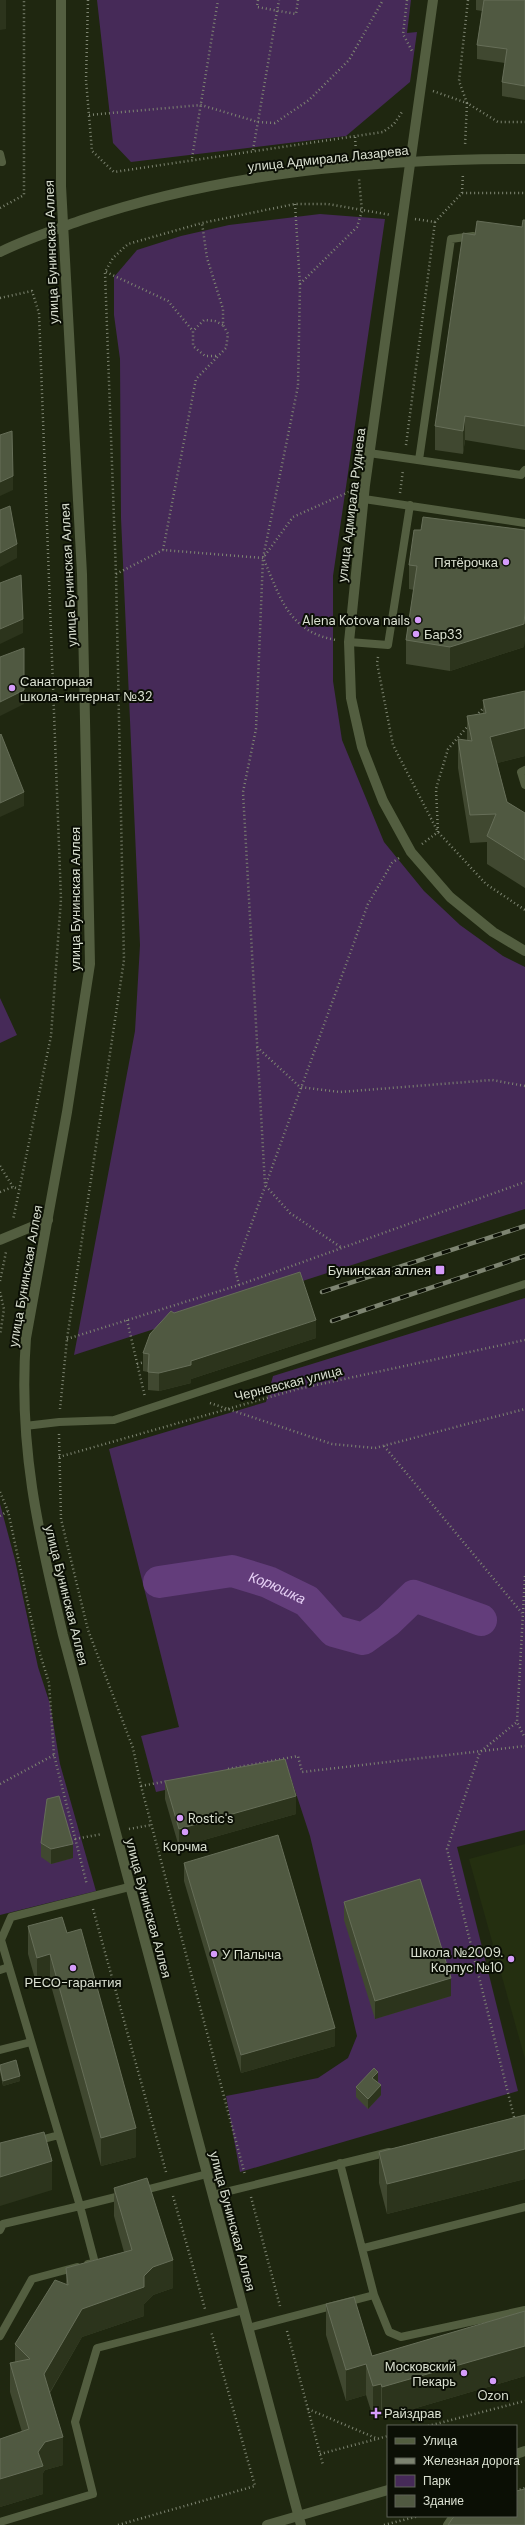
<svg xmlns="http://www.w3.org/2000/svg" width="525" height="2525" font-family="'DM Sans',sans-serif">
<rect width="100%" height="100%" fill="#1f2710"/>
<path fill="#242f10" d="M525 1844V2059L469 1859Z"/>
<path fill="#462a58" d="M97 0H411L407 33 417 32 410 82 346 136 131 162 113 143Z
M320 214 385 219 333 576V681L342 740 384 842 424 891 460 925 503 956 525 967V1209L74 1355 135 1031 140 945 121 518 120 359 114 315V277L137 250 181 236 229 225Z
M0 998 17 1035 0 1043Z
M525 1298V1830L457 1847 518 2091 240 2172 226 2096 318 2078 348 2058 357 2036 310 1836 286 1763 156 1792 141 1736 179 1727 109 1449 266 1402 273 1376Z
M0 1504 15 1560 38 1667 50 1704 60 1764 96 1891 0 1915Z"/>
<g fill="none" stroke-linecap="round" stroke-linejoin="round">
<path stroke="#633d7b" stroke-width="32" id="s1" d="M159 1582 232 1571 268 1582 307 1601 334 1631 363 1639 388 1621 414 1596 481 1620"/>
<path stroke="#7e8572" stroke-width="2.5" stroke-dasharray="1 3" stroke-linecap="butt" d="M88 0 86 80 92 151 114 172 383 132 394 124 402 112
M258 0 257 7 296 14 298 0
M407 0 403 34 412 51
M468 0 459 81 467 103 498 122H525
M433 91 467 103 465 146
M89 115 201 105 258 122 275 123 309 100 349 60 383 0
M355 137 356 152
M253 150 279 0
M192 158 218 0
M462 193 463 173
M295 204 300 285 298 386 263 558 256 729 243 792 265 1185 290 1213 342 1248
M0 208 24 195V0
M415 219 435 222 462 193H525
M106 272 168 301 193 331
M300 284 357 227 362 211 359 179
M0 298 32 291 39 313 61 899 51 1036 13 1220
M216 356H205L193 346V331L204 320 215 321 223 325
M406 445 435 222
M400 493 403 470
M163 550 196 379 226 348 228 334 223 325V309L207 258 202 223
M264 560C281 599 289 632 336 640
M116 574 163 550 263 558 293 517 351 491
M378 657 377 663 393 745 438 832 486 884 525 910
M476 716 485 706
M422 844 438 832 436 789 448 749 468 726
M257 1047 300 1087 340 1092 492 1080 525 1086
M0 1166 13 1187
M0 1192 13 1187 19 1189
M0 1281 6 1252
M239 1285 235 1269 368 904 392 863 399 858
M0 1292 4 1309 0 1335
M127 1320 145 1397
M67 1339 239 1285 525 1182
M137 1364 145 1362
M210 1403 332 1444 375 1448 525 1409
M60 1409 67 1339 124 960 116 574 105 272 113 258 128 244 202 223 295 204H328L391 215
M59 1434 61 1519 88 1630 133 1748 141 1786 245 2175
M384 1446 522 1613
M59 1457 298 1389 525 1340
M0 1492 8 1511 36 1641 49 1683 54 1755 87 1885
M0 1516 8 1511
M525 1576 517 1722 525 1738
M228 1769 298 1756 302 1772 525 1746
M0 1784 54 1755
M141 1786 168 1781
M129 1829 151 1825
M75 1839 102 1834
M93 1909 166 2172
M515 2121 447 1849 480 1752 517 1722
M173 2196 205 2309
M251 2197 280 2306
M287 2331 323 2465
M308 2409 378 2439
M428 2426 525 2401
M320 2454 388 2436
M516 2491 525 2488
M118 2525 255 2486 211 2331
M384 2525 419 2516"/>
<path stroke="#535e40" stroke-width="8" d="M0 154 2 162
M369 453 521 475 525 470
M419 460 451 239 473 236
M364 499 525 523
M349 642 388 645 410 505
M525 770 521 772 525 785
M25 1426 59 1422 114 1420 525 1284
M0 1970 9 1967
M0 2050 31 2042
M36 2141 59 2135
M340 2163 374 2295
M141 2191 207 2174
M213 2195 389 2152
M0 2230 3 2224 80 2206 1 1940 11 1917 129 1887
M364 2248 525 2207
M88 2264 95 2263 80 2206 124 2195
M248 2328 374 2295 389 2332 401 2337 525 2310
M0 2336 32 2279 77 2267
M0 2522 93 2494 75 2422 97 2348 244 2310
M447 2525 453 2516"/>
<path stroke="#535e40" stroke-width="10" d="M433 0 365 485 349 642 351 698 362 747 383 801 411 852 450 897 493 932 525 951
M0 1240 48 1220"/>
<path stroke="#535e40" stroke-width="10" d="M61 0V186L82 574 90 964 67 1112 26 1338C18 1445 38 1532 63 1635L301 2525
M0 252C26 239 54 230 82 220 224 172 375 159 525 159
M516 2454 525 2451
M267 2525 388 2490"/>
<g stroke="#7d8471" stroke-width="4.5">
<path id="rail" d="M322 1292 525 1226
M332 1321 525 1256"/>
</g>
<use href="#rail" stroke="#0b0f05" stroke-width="3" stroke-dasharray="9" stroke-linecap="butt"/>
</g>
<path fill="#404830" d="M476 0H525V100L502 96V82L505 63 477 59V45L482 11 476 10Z
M525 220V450L465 440 463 454 435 450V426L475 235 522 227Z
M421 530H525V635L524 647 450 671 406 664V640L414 590 409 589V565Z
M525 691V756L497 763 507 802 525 813V888L487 864V842L470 843 458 768V739L467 741V716L483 714V700Z
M174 1313 316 1338 191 1379V1383L159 1391 148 1390V1372L143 1371V1353Z
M165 1781 296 1814 179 1847 165 1799Z
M41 1843 73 1858 51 1864 41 1857Z
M184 1863 335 2046 241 2073 184 1881Z
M344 1902 451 1996 375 2019 344 1920Z
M28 1926 67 1933 136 2157 101 2166 50 1982 37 1986 28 1954Z
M0 2065 20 2081 3 2086 0 2072Z
M377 2082 381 2095 368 2109 356 2097V2087L378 2082Z
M525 2115V2179L387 2214 379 2183V2152Z
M114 2188 173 2288 153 2295 144 2304V2316L82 2337 50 2393 63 2465 45 2470 43 2473V2494L0 2507V2439L22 2432 10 2392V2363L15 2362V2344L66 2285V2268L124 2252 114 2216Z
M326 2304 372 2356 525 2311V2376L382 2418 381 2414 373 2417 366 2395 346 2401 326 2335Z"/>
<path fill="#2c341c" d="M0 0H6V29L0 30Z
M465 416V440L463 454V431Z
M13 476V490L0 496V482Z
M17 544V558L0 567V553Z
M525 612V635L524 647 450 671V647Z
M23 619V633L0 644V629Z
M24 690V704L0 716V702Z
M525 728V756L490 765V737Z
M24 792V806L0 817V803Z
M316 1320V1338L191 1379V1383L159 1391V1373L191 1361Z
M296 1796V1814L179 1847V1829Z
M73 1844V1858L51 1864V1849Z
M50 1954V1982L37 1986V1958Z
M451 1978V1996L375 2019V2001Z
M335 2028V2046L241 2073V2055Z
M378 2072V2082L372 2088V2078Z
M20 2076V2081L3 2086V2081Z
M381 2085V2095L368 2109V2099Z
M136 2128V2157L101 2166V2138Z
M525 2149V2179L387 2214V2184Z
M52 2161V2190L0 2206V2177Z
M173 2260V2288L153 2295 144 2304V2316L82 2337 44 2402V2374L82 2309 144 2276 153 2267Z
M525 2346V2376L382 2418V2387Z
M366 2364V2395L346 2401V2370Z
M381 2384V2414L373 2417V2386Z
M63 2437V2465L45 2470 43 2473V2494L0 2507V2479L38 2452 45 2442Z"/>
<path fill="#505941" stroke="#666e58" d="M484 0H525V86L502 82 507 49 477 45Z
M523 220H525V426L465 416 463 431 435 426 463 233 475 235 477 221 522 227Z
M12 431 13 476 0 482V435Z
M10 506 17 544 0 553V510Z
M423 517 525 530V612L524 624 450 647 406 640 417 566 409 565 414 530H421Z
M21 575 23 619 0 629V583Z
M24 648V690L0 702V657Z
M525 691V728L490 737 507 802 525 813V860L487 836 496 814 470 815 458 739 472 741 467 716 486 713 483 700Z
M1 734 24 792 0 803V735Z
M300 1272 316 1320 191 1361V1365L159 1373 148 1372 149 1354 143 1353 150 1334 171 1311 174 1313Z
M285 1759 296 1796 179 1829 165 1781Z
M59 1796 73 1844 51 1849 41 1843 47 1799Z
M278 1835 335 2028 241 2055 184 1863Z
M420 1879 451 1978 375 2001 344 1902Z
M62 1917 67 1933 81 1929 136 2128 101 2138 50 1954 37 1958 28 1926Z
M16 2060 20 2076 3 2081 0 2067V2065Z
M374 2068 378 2072 372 2078 381 2085 368 2099 356 2087Z
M525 2115V2149L387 2184 379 2152Z
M44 2132 52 2161 0 2177V2143Z
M147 2178 173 2260 153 2267 144 2276V2287L82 2309 44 2374 63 2437 45 2442 38 2452 43 2466 0 2479V2439L29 2429 10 2363 30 2359 15 2344 55 2280 68 2285 66 2268 132 2250 114 2188Z
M354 2297 372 2356 525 2311V2346L382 2387 381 2384 373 2386 366 2364 346 2370 326 2304Z
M525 2489V2525H448L452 2519 455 2516H516V2491Z"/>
<g fill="#d59bfa" stroke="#0b0f05" stroke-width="1.5">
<circle cx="506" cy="562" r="4"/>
<circle cx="418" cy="620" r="4"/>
<circle cx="416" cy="634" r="4"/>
<circle cx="12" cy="688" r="4"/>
<rect x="435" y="1265" width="10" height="10" rx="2"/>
<circle cx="180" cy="1818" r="4"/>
<circle cx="185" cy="1832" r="4"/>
<circle cx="214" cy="1954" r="4"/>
<circle cx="511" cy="1959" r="4"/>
<circle cx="73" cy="1968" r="4"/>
<circle cx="464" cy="2373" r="4"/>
<circle cx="493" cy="2381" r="4"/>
<path d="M374 2407h4v4h4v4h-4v4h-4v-4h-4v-4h4z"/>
</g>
<g text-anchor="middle" stroke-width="4" stroke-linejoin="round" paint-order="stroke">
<g font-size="13" fill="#dae0d1" stroke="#0b0f05">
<text transform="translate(328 158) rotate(-6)" y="5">улица Адмирала Лазарева</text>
<text transform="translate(51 252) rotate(-92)" y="5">улица Бунинская Аллея</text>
<text transform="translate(351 505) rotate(-83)" y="5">улица Адмирала Руднева</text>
<text transform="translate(68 575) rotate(-93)" y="5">улица Бунинская Аллея</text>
<text transform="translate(75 899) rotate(-90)" y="5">улица Бунинская Аллея</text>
<text transform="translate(25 1276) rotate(-80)" y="5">улица Бунинская Аллея</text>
<text transform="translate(288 1383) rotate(-14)" y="5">Черневская улица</text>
<text transform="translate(67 1595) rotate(76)" y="5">улица Бунинская Аллея</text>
<text transform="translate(149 1908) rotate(75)" y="5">улица Бунинская Аллея</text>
<text transform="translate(233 2221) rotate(75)" y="5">улица Бунинская Аллея</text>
</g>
<g font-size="13" fill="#dae0d1" stroke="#0b0f05" text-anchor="end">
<text x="498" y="567">Пятёрочка</text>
<text x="410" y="625">Alena Kotova nails</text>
<text x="424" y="639" text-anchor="start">Бар33</text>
<text x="20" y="686" text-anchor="start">Санаторная<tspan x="20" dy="15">школа-интернат №32</tspan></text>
<text x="431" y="1275">Бунинская аллея</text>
<text x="188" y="1823" text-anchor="start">Rostic's</text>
<text x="185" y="1851" text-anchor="middle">Корчма</text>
<text x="503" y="1957">Школа №2009.<tspan x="503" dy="15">Корпус №10</tspan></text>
<text x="222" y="1959" text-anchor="start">У Палыча</text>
<text x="73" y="1987" text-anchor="middle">РЕСО-гарантия</text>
<text x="456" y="2371">Московский<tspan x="456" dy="15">Пекарь</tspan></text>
<text x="493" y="2400" text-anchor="middle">Ozon</text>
<text x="384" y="2418" text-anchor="start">Райздрав</text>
</g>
<g font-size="14" font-style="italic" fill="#e6d0f5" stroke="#0b0f05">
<text dy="5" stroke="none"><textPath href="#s1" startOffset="122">Корюшка</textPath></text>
</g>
</g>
<rect x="387" y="2425" width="130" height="92" fill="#0b0f05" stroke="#5e6357"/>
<rect x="395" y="2438" width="20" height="6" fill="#535e40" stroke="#5e6357"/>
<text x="423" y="2445" font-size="12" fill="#dae0d1">Улица</text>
<rect x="395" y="2458" width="20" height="6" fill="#7d8471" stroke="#5e6357"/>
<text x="423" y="2465" font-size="12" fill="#dae0d1">Железная дорога</text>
<rect x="395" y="2475" width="20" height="12" fill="#462a58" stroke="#5e6357"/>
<text x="423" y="2485" font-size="12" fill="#dae0d1">Парк</text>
<rect x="395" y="2495" width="20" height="12" fill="#505941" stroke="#5e6357"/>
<text x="423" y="2505" font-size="12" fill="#dae0d1">Здание</text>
</svg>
